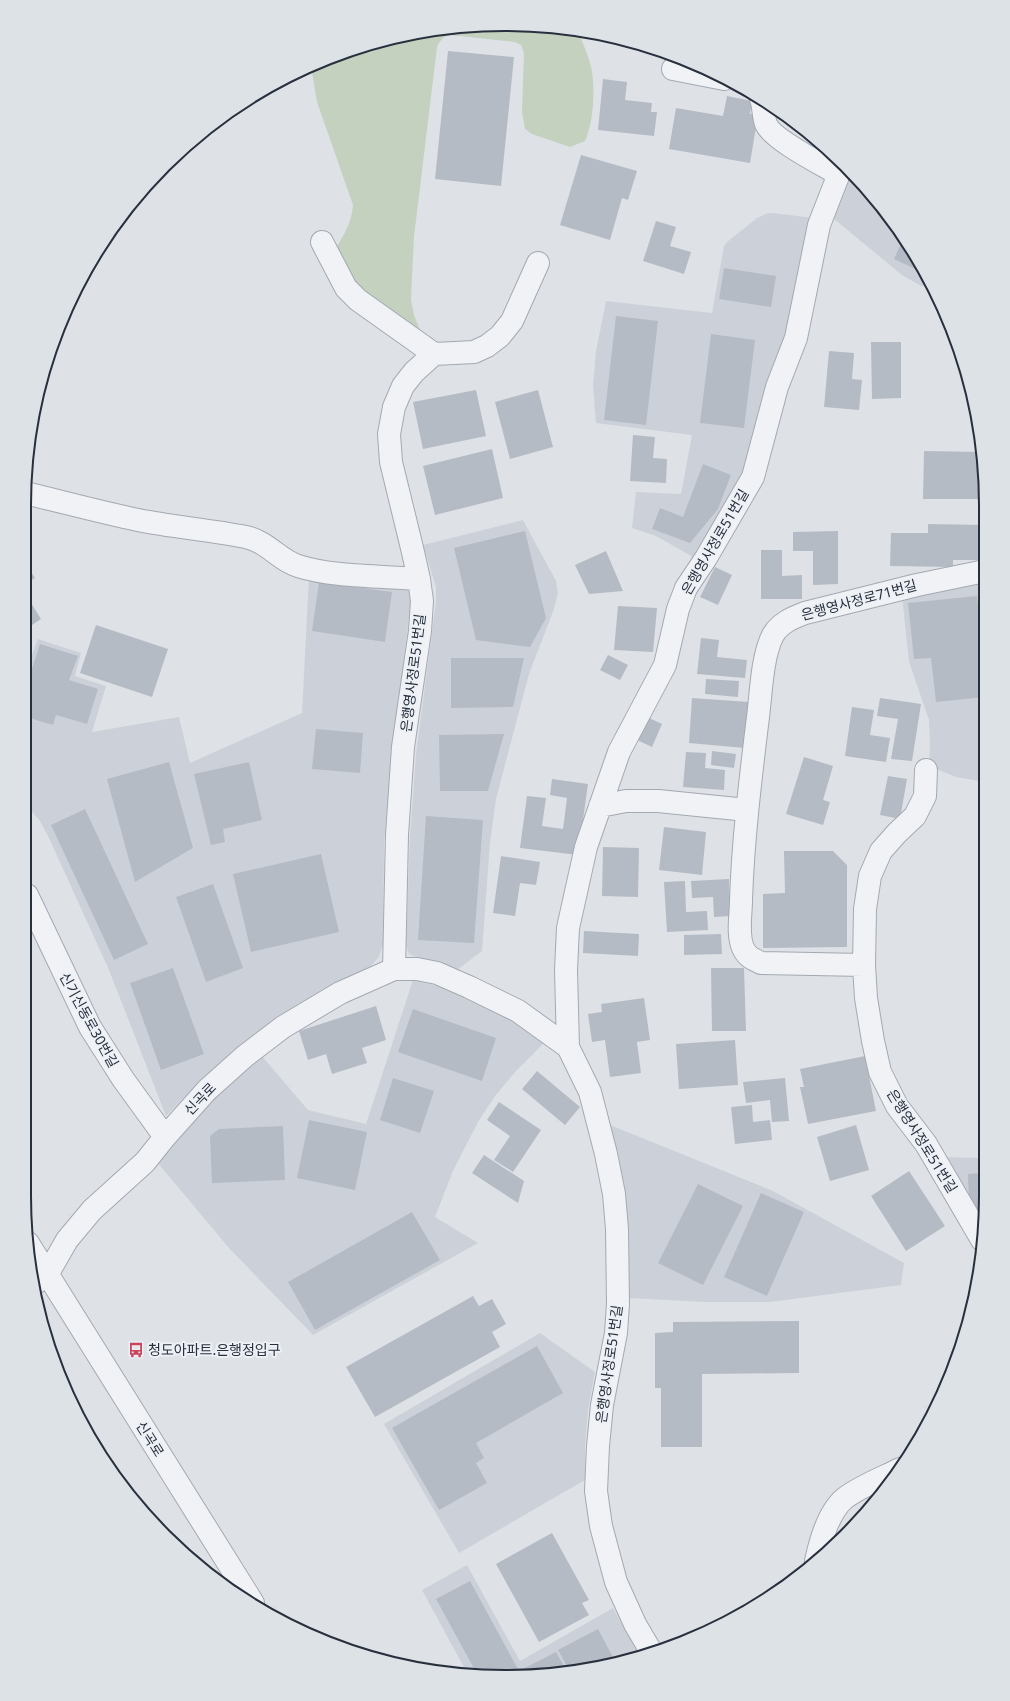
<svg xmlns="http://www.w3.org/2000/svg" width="1010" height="1701" font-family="'Noto Sans','Noto Sans KR',sans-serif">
<rect width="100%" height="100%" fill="#dee2e7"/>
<path fill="#ccd1d9" d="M846 170 866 188 922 265 931 285 921 286 902 275 828 214Z
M768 213H773L814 218 792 323 739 484 715 526 693 557 656 536 632 528 636 492 681 494 692 435 596 423 593 386 596 351 606 301 712 313 724 246 727 242 757 218Z
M523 520 556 581 558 593 554 609 529 674 496 799 490 843 482 951 457 970 418 958 409 954 406 946 410 837 416 754 436 602V587L423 545Z
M309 576 410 587 411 602 390 774 384 844 383 944 379 957 371 966 275 1020 239 1046 199 1082 166 1116 109 970 49 838 40 821 26 805V670L38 639 81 653 75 676 106 686 92 732 179 717 190 763 302 713Z
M985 580V782L956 777 929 766 930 746 929 720 909 662 902 596Z
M413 980 449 989 517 1020 546 1041 516 1071 495 1096 478 1122 453 1171 435 1217 478 1243 313 1335 229 1248 157 1162 193 1117 261 1055 308 1110 366 1124Z
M610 1125 773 1191 904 1263 901 1285 770 1302H705L626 1298Z
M940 1157 985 1158V1228Z
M540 1333 595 1372 588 1410 585 1446V1480L459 1553 384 1424Z
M467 1565 520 1661 613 1608 640 1656 568 1673 505 1677 467 1673 422 1590Z"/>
<path fill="#c4d1bf" d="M505 24 578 31C582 42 587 52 590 63 596 83 594 122 585 141L570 147 532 134 525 129 522 112 524 53 521 45 515 42 450 35C443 37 440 40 437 47L414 237 412 277 411 300 414 315 423 338 360 293 333 253C342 238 352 223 353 205L317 102 311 66 321 61 411 33Z"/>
<path fill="#b5bbc4" d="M617 39 644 47V48L617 45Z
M448 51 514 57 501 186 435 179Z
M603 79 627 82 625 100 652 103 651 112H657L654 136 598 130Z
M727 96 752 101 750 114 758 115 750 163 669 149 676 108 723 116Z
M581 155 637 171 628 200 622 198 610 240 560 225Z
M656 221 676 227 670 246 691 252 684 274 643 261Z
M903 239 922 265 926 274 894 259Z
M724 268 776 276 771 307 719 299Z
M616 316 658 321 646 425 604 420Z
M711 334 755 340 744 428 700 423Z
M871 342H901V398L872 399Z
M829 351 854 353 852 379 862 380 859 410 824 407Z
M476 390 486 436 423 449 413 402Z
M538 390 553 447 510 459 495 402Z
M633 435 655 437 653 458 667 459 666 483 630 481Z
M492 449 503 498 435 515 423 466Z
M924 451 981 452V499H923Z
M703 464 731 475 718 509 690 543 652 529 660 508 683 517Z
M928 524 985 525V553H981V560H953V567L890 566 891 533H928Z
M525 531 546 618 530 647 476 640 454 548Z
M838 531V584L813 585V551H793V532Z
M761 550H782V576L802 575V599H761Z
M606 551 623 591 589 594 575 565Z
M25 563 35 578 25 584Z
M715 567 732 575 718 605 700 597Z
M319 582 392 592 385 642 312 631Z
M26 595 41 619 26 629Z
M977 596 979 615 985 614V697L936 702 931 658 914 659 908 603Z
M618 606 657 608 653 652 614 650Z
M96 625 168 649 152 697 80 673Z
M701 638 719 640 717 657 747 660 745 678 697 674Z
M40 644 78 656 69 680 98 689 87 724 56 715 53 725 26 717V687Z
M608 655 628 665 620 680 600 670Z
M451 658H524L513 707 451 708Z
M706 679 739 681 738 697 705 694Z
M692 698 749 702 745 748 689 743Z
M880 698 921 704 912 761 891 759 898 719 877 716Z
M852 707 874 710 870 735 890 738 886 762 845 756Z
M647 717 662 724 652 747 637 740Z
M316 729 363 733 360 773 312 769Z
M504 734 488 791H440L439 735Z
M712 751 736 754 734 768 711 765Z
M686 752 706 753 705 768 725 770 724 790 683 787Z
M804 757 833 766 823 800 830 802 823 825 786 814Z
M169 762 193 848 135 882 107 779Z
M249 762 262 820 223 829 225 842 211 845 194 774Z
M888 776 907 779 900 819 880 815Z
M552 779 588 784 578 855 520 848 527 796 546 798 542 826 563 829 567 798 550 795Z
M85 809 148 944 114 960 51 825Z
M426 816 483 820 474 943 418 940Z
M664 827 706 832 702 875 659 870Z
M603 847 639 848 638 897 602 896Z
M784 851H833L847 865V947L763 948V894L785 893Z
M321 854 339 932 251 952 233 874Z
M501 856 540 862 536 885 520 883 515 916 493 913Z
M729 879 730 916 714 917 713 897 692 898 691 881Z
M685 881 686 912 707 911 708 930 667 932 664 882Z
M213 884 243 968 206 982 176 897Z
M584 931 639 934 638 956 583 953Z
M721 934 722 954 684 955V935Z
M173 968 204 1054 161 1070 130 983Z
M711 968H744L746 1031H712Z
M644 998 650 1040 637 1042 641 1073 610 1077 605 1040 592 1042 588 1014 602 1012 601 1004Z
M376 1006 386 1040 362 1048 367 1063 332 1074 326 1054 308 1060 299 1031Z
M413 1009 496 1038 482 1081 398 1052Z
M735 1040 738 1085 679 1089 676 1044Z
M865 1056 876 1111 808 1124 800 1087H804L800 1069Z
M537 1071 580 1107 565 1125 522 1089Z
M393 1078 434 1091 420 1133 380 1120Z
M785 1078 789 1121 772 1122 770 1100 746 1103 743 1082Z
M499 1102 541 1130 513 1172 494 1160 510 1136 487 1120Z
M752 1105 753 1122 770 1120 772 1140 735 1144 731 1107Z
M309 1120 367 1132 355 1190 297 1178Z
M856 1125 869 1170 830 1181 817 1137Z
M283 1126 285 1180 212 1183 210 1136 219 1129Z
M484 1155 524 1181 518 1203 472 1173Z
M909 1171 945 1226 906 1251 871 1196Z
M985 1173V1220L969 1200 968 1174Z
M698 1184 743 1206 703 1285 658 1263Z
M761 1193 804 1212 767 1296 724 1277Z
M412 1212 440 1260 315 1330 288 1282Z
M473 1296 479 1306 492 1299 506 1324 492 1332 500 1347 375 1417 346 1367Z
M799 1321V1373L702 1374V1447H661V1388H655V1333L673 1332V1322Z
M537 1346 563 1393 476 1443 484 1458 476 1463 487 1483 439 1510 392 1428Z
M552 1533 589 1600 582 1603 589 1615 539 1642 496 1564Z
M470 1581 519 1671 556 1652 568 1673 505 1677 477 1674 436 1599Z
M598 1629 615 1661 570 1672 558 1650Z"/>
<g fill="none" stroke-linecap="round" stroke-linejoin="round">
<g stroke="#a4a9b1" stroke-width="24">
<path id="minor" d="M673 69 724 79
M761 99C764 107 763 116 766 124 772 139 823 165 838 174
M322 242 346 288 358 300 434 354
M25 493C63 502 100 512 138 520 173 527 210 530 246 537 268 542 279 560 298 566 332 577 382 576 419 579
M926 770 925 796 915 816 897 833 881 851 870 876 865 909 864 965 866 998 873 1041 880 1072 897 1106 926 1144 982 1240
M600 806 626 801H658L747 810
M27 895 90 1027 123 1079 165 1137
M864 965 761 963C753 959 747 957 743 948 737 934 741 915 741 900 743 841 750 783 757 725 761 699 761 658 773 635 780 623 792 618 805 613L917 585 985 571
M394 969 397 835 403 747 420 631 422 601 419 579 412 548 391 462 389 434 394 407 403 386 414 372 434 354 474 352 487 346 500 336 512 321 538 263
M568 1047 566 970 568 928 586 847 619 752 665 665 678 609 686 588 706 558 753 477 777 387 796 338 819 225 842 166
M28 1243 253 1603
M34 1284 47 1275 67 1240 92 1210 145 1162 165 1137 207 1090 245 1056 283 1027 340 993 394 969H417L437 973 469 987 518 1011 568 1047 590 1092 606 1154 614 1194 617 1229 618 1304 616 1333 602 1405 598 1446 596 1491 601 1526 616 1582 635 1624 652 1653
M816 1561C820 1542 829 1511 845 1498 861 1486 882 1478 900 1469"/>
</g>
<use href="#minor" stroke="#f0f2f6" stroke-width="22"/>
</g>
<defs>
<g id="bus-bare" transform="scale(1.2)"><path d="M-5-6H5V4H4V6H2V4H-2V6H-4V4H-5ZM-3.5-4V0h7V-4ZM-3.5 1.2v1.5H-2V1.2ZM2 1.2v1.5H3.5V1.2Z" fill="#ca455c" stroke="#edf1f5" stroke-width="2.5" paint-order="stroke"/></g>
</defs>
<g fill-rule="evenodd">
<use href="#bus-bare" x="136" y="1350"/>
</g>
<g text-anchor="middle" stroke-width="4" stroke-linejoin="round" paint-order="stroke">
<g font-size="14" fill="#28303e" stroke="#edf1f5">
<text transform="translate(715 542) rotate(-60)" y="5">은행영사정로51번길</text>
<text transform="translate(859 600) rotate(-15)" y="5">은행영사정로71번길</text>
<text transform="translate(413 673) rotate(-83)" y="5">은행영사정로51번길</text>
<text transform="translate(89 1020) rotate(61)" y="5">신기신동로30번길</text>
<text transform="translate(200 1099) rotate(-46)" y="5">신곡로</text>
<text transform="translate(922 1141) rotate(58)" y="5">은행영사정로51번길</text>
<text transform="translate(609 1364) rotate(-82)" y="5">은행영사정로51번길</text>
<text transform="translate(150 1439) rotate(58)" y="5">신곡로</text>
</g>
<g font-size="14" fill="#28303e" stroke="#edf1f5" text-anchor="start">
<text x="148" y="1355">청도아파트.은행정입구</text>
</g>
</g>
<path d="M0 0H1010V1701H0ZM505 31H505A474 474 0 0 1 979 505V1196A474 474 0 0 1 505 1670H505A474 474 0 0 1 31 1196V505A474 474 0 0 1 505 31Z" fill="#dde2e6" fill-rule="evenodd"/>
<path fill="none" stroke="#28303e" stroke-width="2" d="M505 31H505A474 474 0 0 1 979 505V1196A474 474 0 0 1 505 1670H505A474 474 0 0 1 31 1196V505A474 474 0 0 1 505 31Z"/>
</svg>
